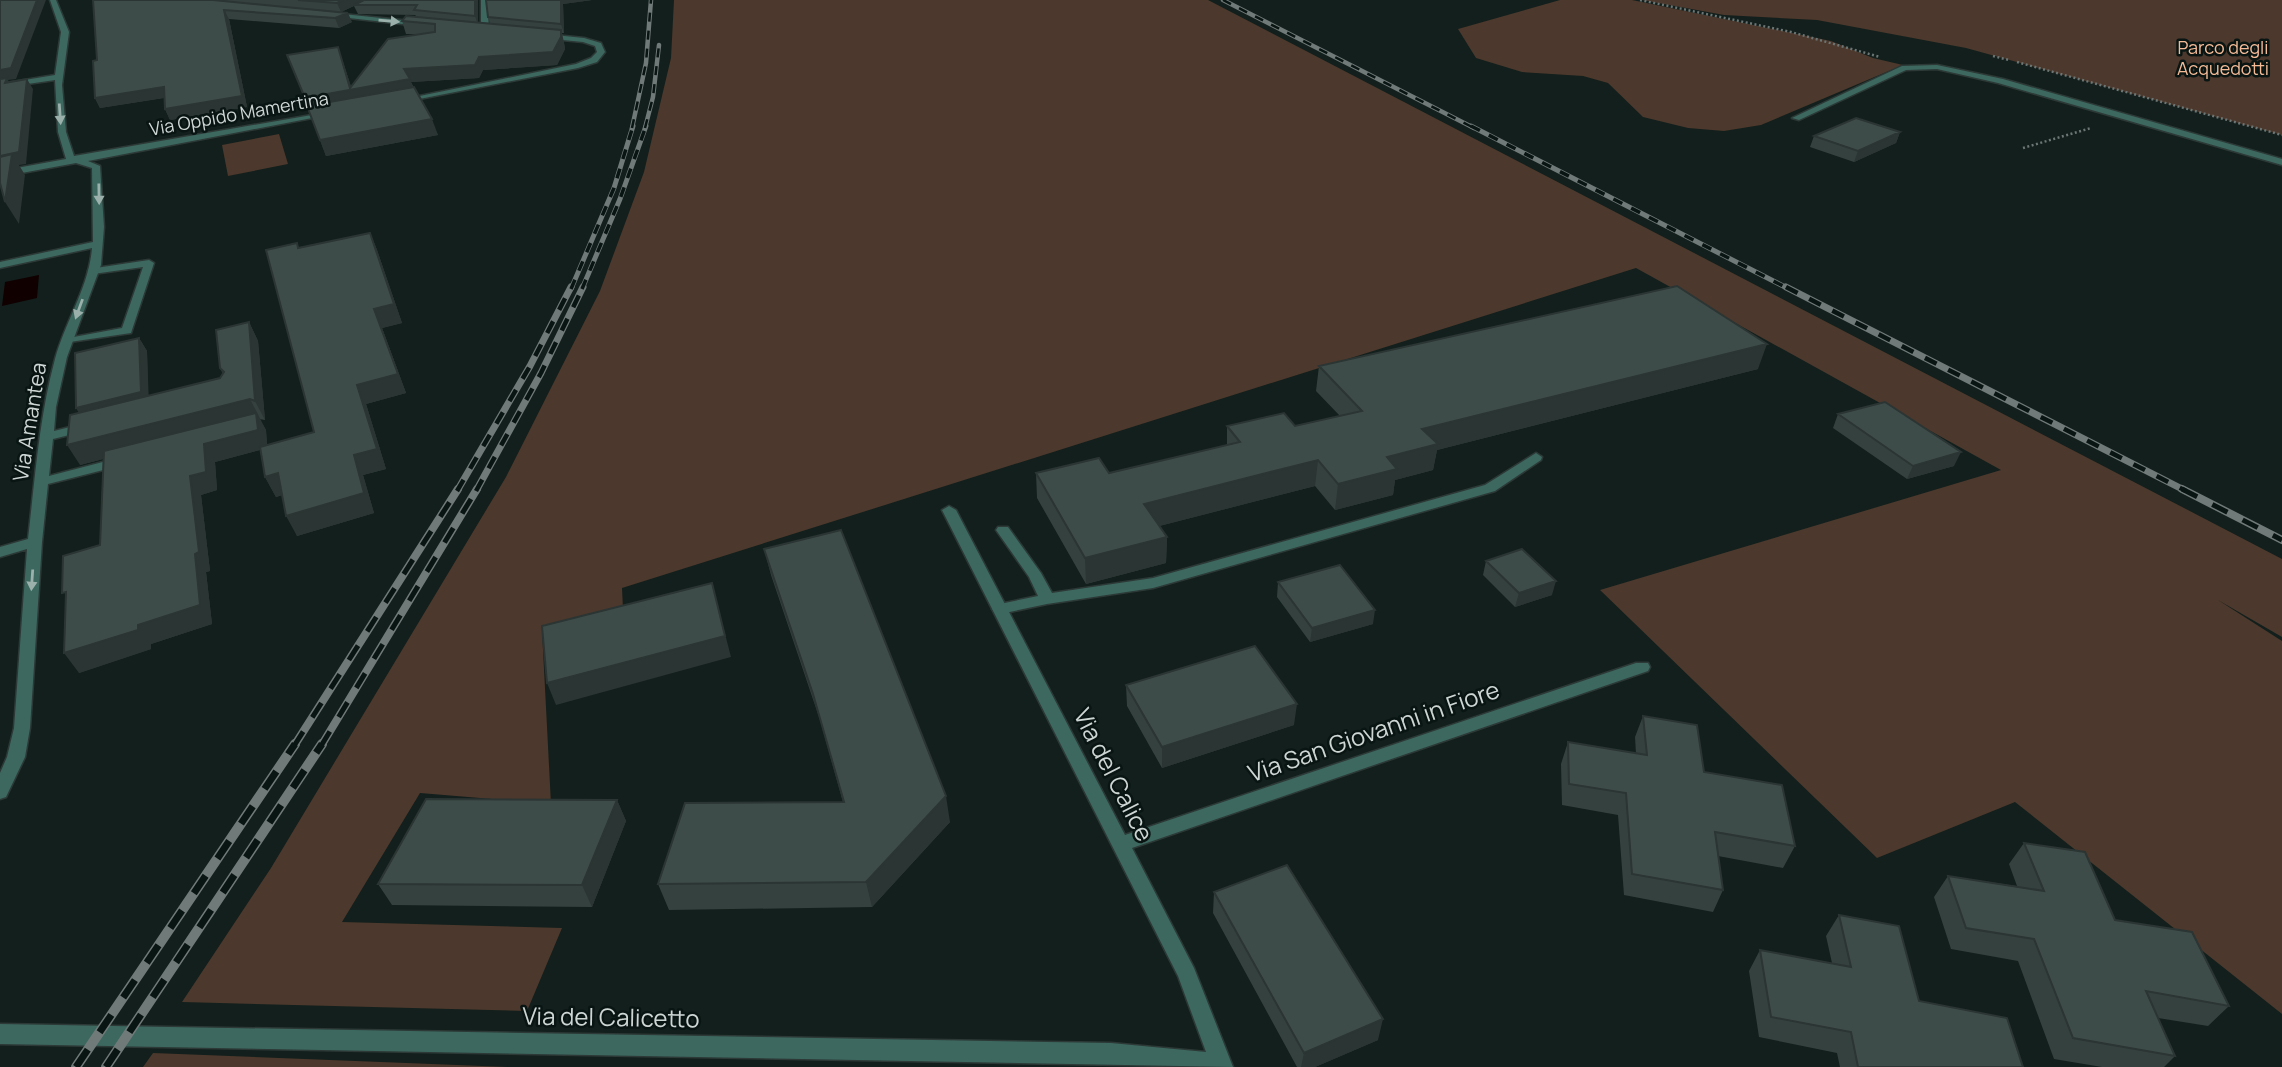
<svg xmlns="http://www.w3.org/2000/svg" width="2282" height="1067" font-family="Manrope,sans-serif">
<rect width="100%" height="100%" fill="#121f1c"/>
<path fill="#4c382c" d="M674 0H1208L2282 559V637L2218 600 2282 641V1014L2015 802 1877 858 1600 590 2001 470 1636 268 622 588 623 609 542 630 551 804 420 793 342 922 562 928 527 1011 182 1002 271 868 506 477 600 291 644 172 671 58Z
M1560 0H1632L1831 41 1873 58 1903 65 1761 125 1724 131 1688 128 1643 117 1608 83 1583 76 1522 72 1476 58 1458 29Z
M1642 0H2282V135L1966 48 1817 20 1724 15Z
M279 134 288 164 228 176 222 145Z
M153 1053 508 1067H143Z"/>
<path fill="#100000" d="M39 275 37 298 2 306 5 282Z"/>
<g fill="none" stroke-linecap="round" stroke-linejoin="round">
<g stroke="#2c3936" stroke-width="3">
<path id="service" d="M1937 65 2003 79 2282 159V165L1998 83 1937 69 1906 70 1799 120 1792 118 1902 66Z
M149 260 154 263 131 333 63 343V339L122 328 143 267 93 274 88 271 89 269Z
M1536 453 1542 457 1541 460 1495 491 1153 588 1047 604 1000 614 992 609 995 605 1038 596 1029 577 996 530 998 527H1008L1041 573 1052 593 1153 578 1485 485Z"/>
</g>
<g stroke="#2c3936" stroke-width="3">
<path id="minor" d="M50 0H56L69 32 62 85 66 132 74 156 329 112 333 114 88 161 100 166 104 227 101 265 67 357 56 407 54 431 86 423 92 427 90 430 53 439 49 476 122 457 129 461 127 464 48 484 42 542 30 728 25 757 6 797 0 799V773L7 757 14 728 27 549 0 557V547L28 539C35 479 39 418 55 359 65 322 89 287 92 248L0 268V262L93 242 92 168 76 163 0 177V171L66 159 58 132 55 80 0 88V84L55 75 61 32Z
M481 0H487L489 30 485 32 481 30Z
M333 13 420 22 424 24 420 26 331 16Z
M545 34 584 38 601 43 605 52 597 62 578 68 404 102 400 100 576 64 591 58 597 52 595 46 583 42 542 38Z
M949 506 956 510 1125 835 1636 663H1648L1650 667 1648 671 1132 848 1194 968 1233 1067 0 1044V1024L1111 1043 1206 1052 1178 976 942 510Z"/>
</g>
<path stroke="#6c7674" stroke-width="2.5" stroke-dasharray="2 2.5" stroke-linecap="butt" d="M1640 0 1791 32 1880 57
M1993 56 2009 60
M2017 62 2282 135
M2023 148 2091 128"/>
<use href="#service" fill="#3c685f" fill-rule="evenodd"/>
<use href="#minor" fill="#3c685f" fill-rule="evenodd"/>
<g stroke="#707a78" stroke-width="4.5">
<path id="rail-far4" d="M1223 0 1474 128
M632 128 646 63 651 0
M645 128 653 97 659 45"/>
</g>
<g stroke="#707a78" stroke-width="5">
<path id="rail-far3" d="M1471 126 1789 289
M571 289 614 188 633 126
M582 289 620 199 646 126"/>
</g>
<g stroke="#707a78" stroke-width="7">
<path id="rail-far2" d="M1786 287 2186 491
M457 491 530 366 571 287
M476 491 541 373 583 287"/>
</g>
<g stroke="#707a78" stroke-width="8">
<path id="rail-far1" d="M2182 489 2282 540
M294 746 458 489
M321 746 477 489"/>
</g>
<g stroke="#707a78" stroke-width="10">
<path id="rail" d="M76 1067 295 744
M106 1067 322 744"/>
</g>
<use href="#rail-far4" stroke="#091513" stroke-width="2.5" stroke-dasharray="9" stroke-linecap="butt"/>
<use href="#rail-far3" stroke="#091513" stroke-width="3.5" stroke-dasharray="10" stroke-linecap="butt"/>
<use href="#rail-far2" stroke="#091513" stroke-width="4.5" stroke-dasharray="13" stroke-linecap="butt"/>
<use href="#rail-far1" stroke="#091513" stroke-width="5" stroke-dasharray="17" stroke-linecap="butt"/>
<use href="#rail" stroke="#091513" stroke-width="7" stroke-dasharray="21" stroke-linecap="butt"/>
</g>
<path fill="#35413f" d="M93 0H478V22L490 23 488 17 486 0H592L563 4 564 33H562L564 43 565 49 557 65 483 70 479 78 411 82 438 135 326 156 320 140 338 47 351 87 417 34H406L402 21 416 16 415 15 358 14 354 6 341 12 352 22 339 28 229 19 247 107 170 120 165 109 164 98 100 108 95 98 97 60Z
M1900 132 1896 143 1854 162 1810 147 1814 136Z
M370 233 377 250 402 323 382 328 406 393 366 404 386 469 363 475 374 513 297 536 282 495 276 497 265 477 260 450 215 462 217 490 201 495 210 571 206 572 212 624 151 644V649L79 673 100 545 103 459 80 465 78 413 139 338 147 351 148 396 220 378 223 374 220 368 249 322 258 341 265 420 259 419 266 430 267 445 314 432 299 248Z
M1319 366 1758 369 1437 450 1433 470 1395 480 1393 495 1335 510 1315 486 1159 526 1167 537 1166 563 1086 584 1037 498 1036 473H1109L1227 445V426H1295L1340 416 1316 391Z
M1838 414 1954 466 1907 479 1833 428Z
M764 549 950 822 872 907 669 910 658 884 843 802 820 720 771 575Z
M1486 561 1552 595 1515 607 1483 575Z
M1278 582 1373 624 1310 642 1277 597Z
M1126 685 1294 725 1162 768 1127 706Z
M1643 716 1704 772 1795 846 1783 868 1718 856 1723 890 1713 912 1624 895 1618 815 1562 805 1561 764 1568 742 1636 754 1635 737Z
M617 800 626 821 592 907 392 905 378 884Z
M2024 843 2115 920 2229 1006 2208 1026 2158 1018 2175 1056 2164 1067H2102L2054 1059 2018 961 1951 949 1934 897 1948 876 2017 886 2009 864Z
M1214 892 1378 1040 1315 1067H1297L1213 913Z
M1839 915 1919 1001 2023 1067H1840L1837 1053 1759 1037 1749 971 1760 950 1832 963 1826 936Z"/>
<path fill="#2b3533" d="M37 0H46L16 79 8 80 12 89 0 82V70Z
M343 0H366L341 12 337 3Z
M475 0H478V25L475 16Z
M561 0H592L563 4 564 33 561 24Z
M224 10 229 19 247 107 170 120 165 109Z
M348 13 352 22 339 28 335 18Z
M561 30 564 43 565 49 557 65 483 70 479 78 411 82 415 93 310 112 305 98 338 47 352 89 404 69 479 57Z
M27 79 33 89 26 164 19 165 25 175 19 224 5 202 0 164Z
M164 87 169 97 100 108 95 98Z
M432 119 438 135 326 156 320 140Z
M1900 132 1896 143 1854 162 1858 151Z
M370 233 377 250 402 323 382 328 406 393 366 404 386 469 363 475 374 513 297 536 286 516 354 455 357 385 374 309Z
M249 322 258 341 265 420 255 401Z
M139 338 147 351 149 405 84 422 76 408Z
M1767 344 1758 369 1437 450 1433 470 1395 480 1393 495 1335 510 1338 484 1387 457 1422 429Z
M250 399 266 430 267 448 215 462 217 490 201 495 210 571 206 572 212 624 151 644V649L79 673 64 653 138 625 195 554 190 476 204 444 257 419 80 465 67 445Z
M1961 452 1954 466 1907 479 1913 466Z
M1318 460 1315 486 1144 530V504Z
M278 473 289 493 276 497 265 477Z
M1167 537 1166 563 1086 584 1085 558Z
M1556 581 1552 595 1515 607 1519 593Z
M712 583 731 657 556 705 547 683Z
M1375 610 1373 624 1310 642 1312 628Z
M1297 704 1294 725 1162 768V747Z
M946 796 950 822 872 907 866 882Z
M617 800 626 821 592 907 582 885Z
M1383 1019 1378 1040 1315 1067H1301L1304 1053Z"/>
<path fill="#3e4c49" stroke="#2b3533" stroke-width="2" d="M0 0H37L11 68 0 70Z
M93 0H213L348 13 335 18 224 10 242 96 165 109 164 87 95 98 93 61 97 60Z
M298 0H343L337 3Z
M364 0H475V16L414 10 417 5H354Z
M486 0H561V24L488 17Z
M406 16 561 30V37L553 52 479 57 475 65 404 69 410 79 305 98 287 55 338 47 350 88 388 39 435 32V24L402 21Z
M7 78 5 83 27 79 19 152 0 156V79Z
M414 87 432 119 320 140 307 106Z
M1856 118 1900 132 1858 151 1814 136Z
M12 154 5 202 0 183V157Z
M370 233 394 304 374 309 398 374 357 385 377 449 354 455 364 493 286 516 278 473 265 477 260 447 314 432 266 250 297 243 298 248Z
M1677 286 1767 344 1422 429 1438 444 1387 457 1397 469 1338 484 1318 460 1144 504 1167 537 1085 558 1036 473 1099 458 1109 473 1240 442 1227 426 1284 413 1295 426 1362 411 1319 366Z
M249 322 255 401 250 399 67 445 70 415 220 378 224 372 220 368 216 330Z
M139 338 141 392 76 408 75 353Z
M1885 402 1961 452 1913 466 1838 414Z
M256 413 258 430 204 444 206 472 190 476 199 552 195 554 200 605 138 625V630L64 653 66 592 62 593 63 556 100 545 104 451Z
M841 530 946 796 866 882 658 884 685 803 844 802 813 694 764 549Z
M1522 549 1556 581 1519 593 1486 561Z
M1340 565 1375 610 1312 628 1278 582Z
M712 583 725 636 547 683 542 626Z
M1255 646 1297 704 1162 747 1126 685Z
M1643 716 1697 725 1704 772 1782 785 1795 846 1715 832 1723 890 1632 874 1626 793 1569 784 1568 742 1647 755Z
M426 799 617 800 582 885 378 884Z
M2024 843 2085 852 2115 920 2192 932 2229 1006 2146 991 2175 1056 2073 1038 2034 939 1966 928 1948 876 2044 891Z
M1287 865 1383 1019 1304 1053 1214 892Z
M1839 915 1899 926 1919 1001 2007 1018 2023 1067H1858L1851 1032 1771 1017 1760 950 1851 967Z"/>
<defs><path id="oneway-solid" d="M-6-.8H1V-3.2L6.5 0L1 3.2V.8H-6Z" transform="scale(1.75)"/></defs>
<g fill="#9bb0ab">
<use href="#oneway-solid" transform="translate(389 21) rotate(5)"/>
<use href="#oneway-solid" transform="translate(60 114) rotate(86)"/>
<use href="#oneway-solid" transform="translate(99 194) rotate(89)"/>
<use href="#oneway-solid" transform="translate(79 309) rotate(110)"/>
<use href="#oneway-solid" transform="translate(32 580) rotate(94)"/>
</g>
<g text-anchor="middle" stroke-width="5" stroke-linejoin="round" paint-order="stroke">
<g font-size="18" fill="#f5bb97" stroke="#091513">
<text x="2223" y="54">Parco degli<tspan x="2223" dy="21">Acquedotti</tspan></text>
</g>
<g font-size="18" fill="#ced6d4" stroke="#091513">
<text transform="translate(239 114) rotate(-10)" y="6">Via Oppido Mamertina</text>
</g>
<g font-size="21" fill="#ced6d4" stroke="#091513">
<text transform="translate(30 422) rotate(-81)" y="7">Via Amantea</text>
</g>
<g font-size="24" fill="#ced6d4" stroke="#091513">
<text transform="translate(1374 732) rotate(-19)" y="8">Via San Giovanni in Fiore</text>
<text transform="translate(1113 775) rotate(63)" y="8">Via del Calice</text>
<text transform="translate(611 1018) rotate(1)" y="8">Via del Calicetto</text>
</g>
</g>
</svg>
